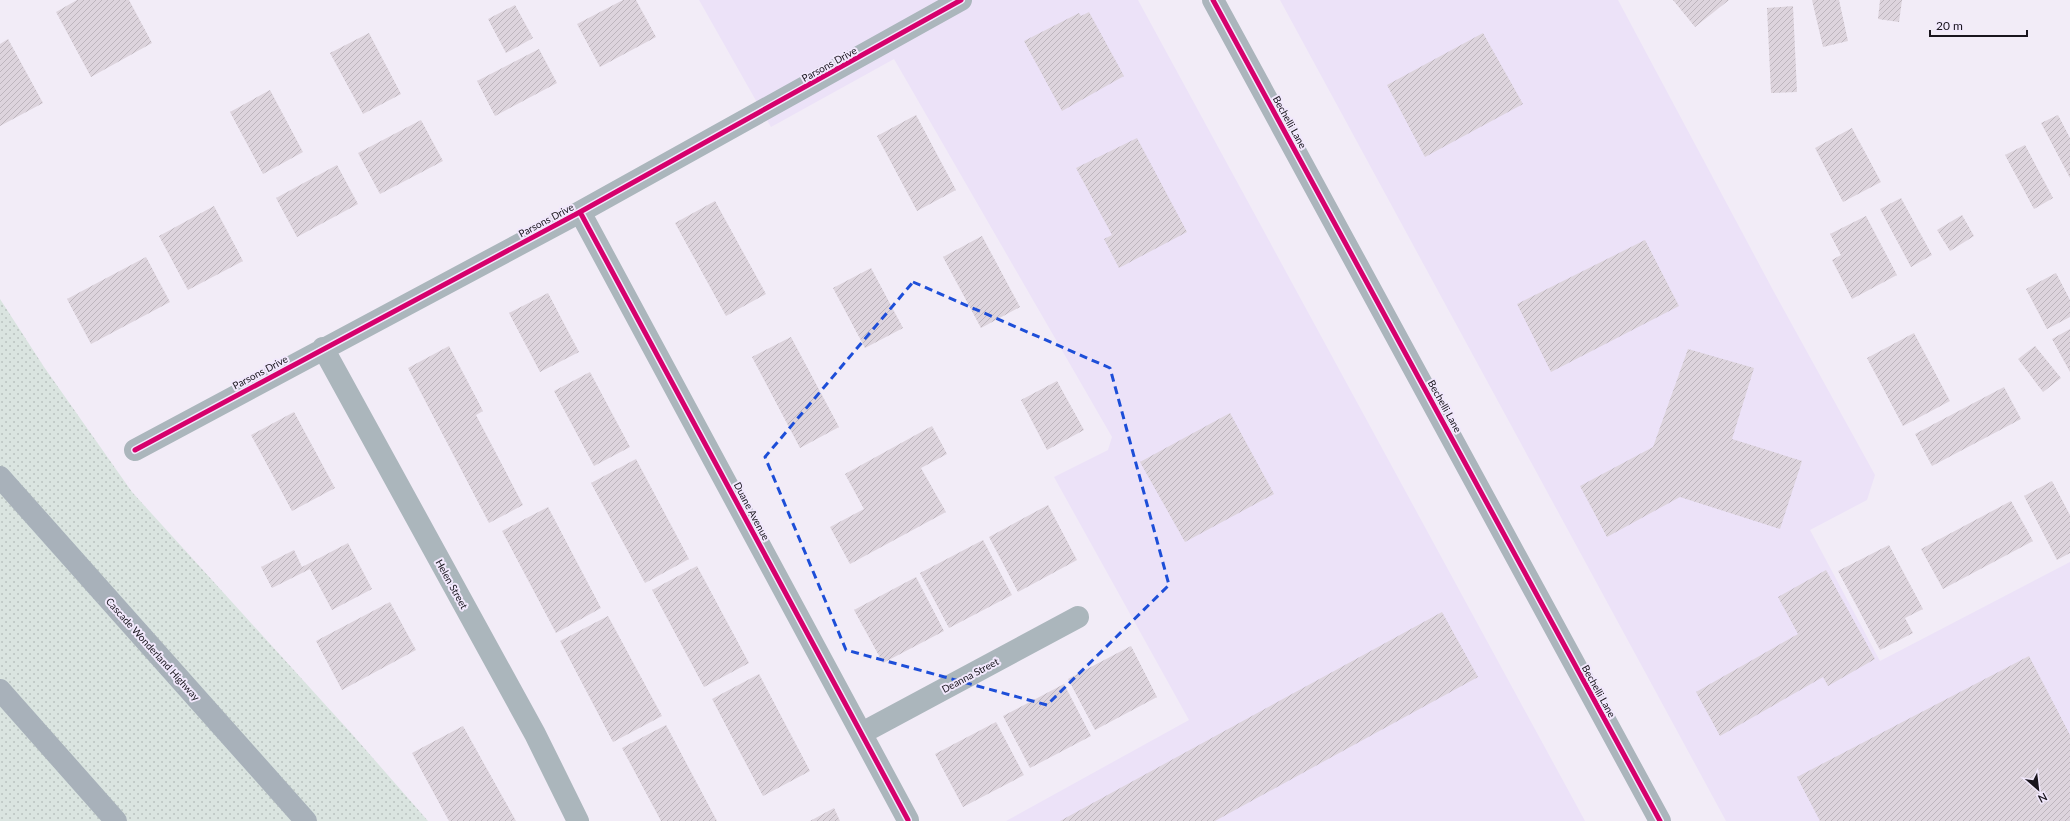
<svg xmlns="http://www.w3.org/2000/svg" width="2070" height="821" font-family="Lato,sans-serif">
<defs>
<pattern id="grass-dots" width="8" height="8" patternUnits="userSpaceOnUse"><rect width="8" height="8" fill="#dae4e0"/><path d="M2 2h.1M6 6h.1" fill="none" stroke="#bac3c0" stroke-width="1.8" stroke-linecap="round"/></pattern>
<pattern id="building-hatch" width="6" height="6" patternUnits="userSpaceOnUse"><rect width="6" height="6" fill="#ddd4dd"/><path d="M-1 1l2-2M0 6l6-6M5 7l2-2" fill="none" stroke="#bdb5bd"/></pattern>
</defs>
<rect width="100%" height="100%" fill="#f2ecf7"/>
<path fill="#ece2f8" d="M699 0H1138L1585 821H1006L1189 720 1054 477 1108 450 1112 437 894 59 771 127Z
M1280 0H1618L1774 292 1875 475 1867 500 1810 530 1880 661 2070 562V821H1726Z"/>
<path fill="url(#grass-dots)" d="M0 299 44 367 132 492 351 733 428 821H0Z"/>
<path fill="url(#building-hatch)" d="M77 0H129L152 43 91 77 56 12Z
M623 0H636L656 37 600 67 577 24Z
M1673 0H1729L1695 27Z
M1812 0H1839L1848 41 1823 47Z
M1880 0H1902L1899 22 1878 19Z
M515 5 533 38 506 53 488 19Z
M1793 6 1797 92 1771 93 1767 8Z
M1089 12 1124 76 1062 111 1024 41 1079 13 1081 16Z
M369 33 401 94 363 114 330 53Z
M1483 33 1523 104 1425 157 1387 85Z
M8 39 43 103 0 126V44Z
M539 49 557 83 495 116 477 81Z
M270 90 303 152 263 174 230 112Z
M916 115 956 190 917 211 877 136Z
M2058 115 2070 138V178L2041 123Z
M421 120 443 161 380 194 358 153Z
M1852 128 1881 182 1843 202 1815 148Z
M1137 138 1187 232 1119 268 1104 239 1112 235 1076 168Z
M2025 145 2053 198 2034 209 2005 155Z
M337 165 358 204 297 237 276 198Z
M1901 198 1932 255 1911 267 1880 209Z
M715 201 766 294 726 316 675 223Z
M214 206 243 261 188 290 159 236Z
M1962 215 1974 236 1950 251 1937 230Z
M1866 216 1897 275 1852 299 1832 260 1841 255 1830 234Z
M982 236 1020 307 981 328 943 257Z
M1645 240 1679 306 1551 372 1517 304Z
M146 257 170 302 91 344 67 299Z
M871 268 903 328 865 348 833 288Z
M2056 273 2070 300V317L2047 329 2026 289Z
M548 293 579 352 540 372 509 313Z
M2070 329V372L2052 339Z
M1914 333 1950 401 1903 426 1867 358Z
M791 337 839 427 800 448 752 357Z
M449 346 483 411 476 415 523 505 489 523 408 368Z
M2035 346 2061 378 2043 392 2018 359Z
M1688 349 1754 368 1732 439 1802 461 1780 529 1680 497 1607 537 1580 486 1653 447Z
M590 372 630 447 594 466 554 391Z
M1057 381 1084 430 1047 450 1021 400Z
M2004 387 2021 419 1932 466 1915 434Z
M294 412 335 488 292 511 251 435Z
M1230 413 1274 494 1185 542 1140 462Z
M932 426 947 454 921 468 946 512 850 564 830 527 864 509 845 474Z
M636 459 689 559 645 583 591 483Z
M2052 481 2070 515V553L2057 560 2024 496Z
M2011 501 2033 541 1943 589 1921 549Z
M1048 505 1077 560 1018 592 989 537Z
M548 507 601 608 556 633 502 531Z
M983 540 1012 595 949 628 920 573Z
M348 543 372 589 332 610 310 569 272 588 261 567 294 550 302 567Z
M1889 545 1923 609 1905 618 1913 633 1880 650 1838 571Z
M697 566 749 663 704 687 652 590Z
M1826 570 1875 659 1828 686 1823 677 1720 736 1696 692 1798 634 1778 597Z
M916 577 944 631 883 663 854 610Z
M390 602 416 650 342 690 316 641Z
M1442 612 1478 677 1215 821H1060Z
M608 616 662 716 613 742 560 641Z
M1131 646 1157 697 1095 730 1068 679Z
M2029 656 2070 735V821H1820L1797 777Z
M759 674 810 771 763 796 712 699Z
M1064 684 1091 736 1030 768 1003 716Z
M996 722 1024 775 963 807 935 754Z
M666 725 717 821H661L622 748Z
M463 726 516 821H449L412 753Z
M834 808 840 821H810Z"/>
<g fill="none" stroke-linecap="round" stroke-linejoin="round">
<path stroke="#abb6bc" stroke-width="22" d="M580 212 908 820
M323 348 535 734 578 821
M135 450 580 212 961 0
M862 733 1078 617"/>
<path stroke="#abb5bc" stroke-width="22" d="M1213 0 1660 821"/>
<path stroke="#a8b1ba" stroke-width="22" d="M0 477 306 821
M0 690 116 821"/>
<g stroke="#f1e8fc" stroke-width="8">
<path id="cycleway" d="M1213 0 1660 821
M580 212 908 820
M135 450 580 212 961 0"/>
</g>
<use href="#cycleway" stroke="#d6006c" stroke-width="5"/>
</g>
<path fill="none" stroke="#1d4ed8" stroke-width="3" stroke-dasharray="8 5" stroke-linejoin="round" d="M913 282 1110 368 1169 585 1047 705 846 650 765 457Z"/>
<g text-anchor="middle" stroke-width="4" stroke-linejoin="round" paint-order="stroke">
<g font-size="10" fill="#19151d" stroke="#f1e8fc">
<text transform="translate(829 64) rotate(-29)" y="4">Parsons Drive</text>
<text transform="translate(1290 122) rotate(61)" y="4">Bechelli Lane</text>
<text transform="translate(546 220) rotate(-28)" y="4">Parsons Drive</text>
<text transform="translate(260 372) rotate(-28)" y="4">Parsons Drive</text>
<text transform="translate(1445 406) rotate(61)" y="4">Bechelli Lane</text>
<text transform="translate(752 511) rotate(62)" y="4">Duane Avenue</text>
<text transform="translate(452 584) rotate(61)" y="4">Helen Street</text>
<text transform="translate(153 649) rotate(48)" y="4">Cascade Wonderland Highway</text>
<text transform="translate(970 675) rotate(-28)" y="4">Deanna Street</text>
<text transform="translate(1599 691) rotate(61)" y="4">Bechelli Lane</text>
</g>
</g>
<g transform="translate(2038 789) rotate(152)" stroke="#f1e8fc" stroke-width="3" paint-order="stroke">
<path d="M0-3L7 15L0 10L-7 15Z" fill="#19151d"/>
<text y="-6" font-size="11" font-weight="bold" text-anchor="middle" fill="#19151d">N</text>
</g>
<path d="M1930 30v6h97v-6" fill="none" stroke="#19151d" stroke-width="2"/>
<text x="1936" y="30" font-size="12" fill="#19151d" stroke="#f1e8fc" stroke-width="3" paint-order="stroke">20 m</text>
</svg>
